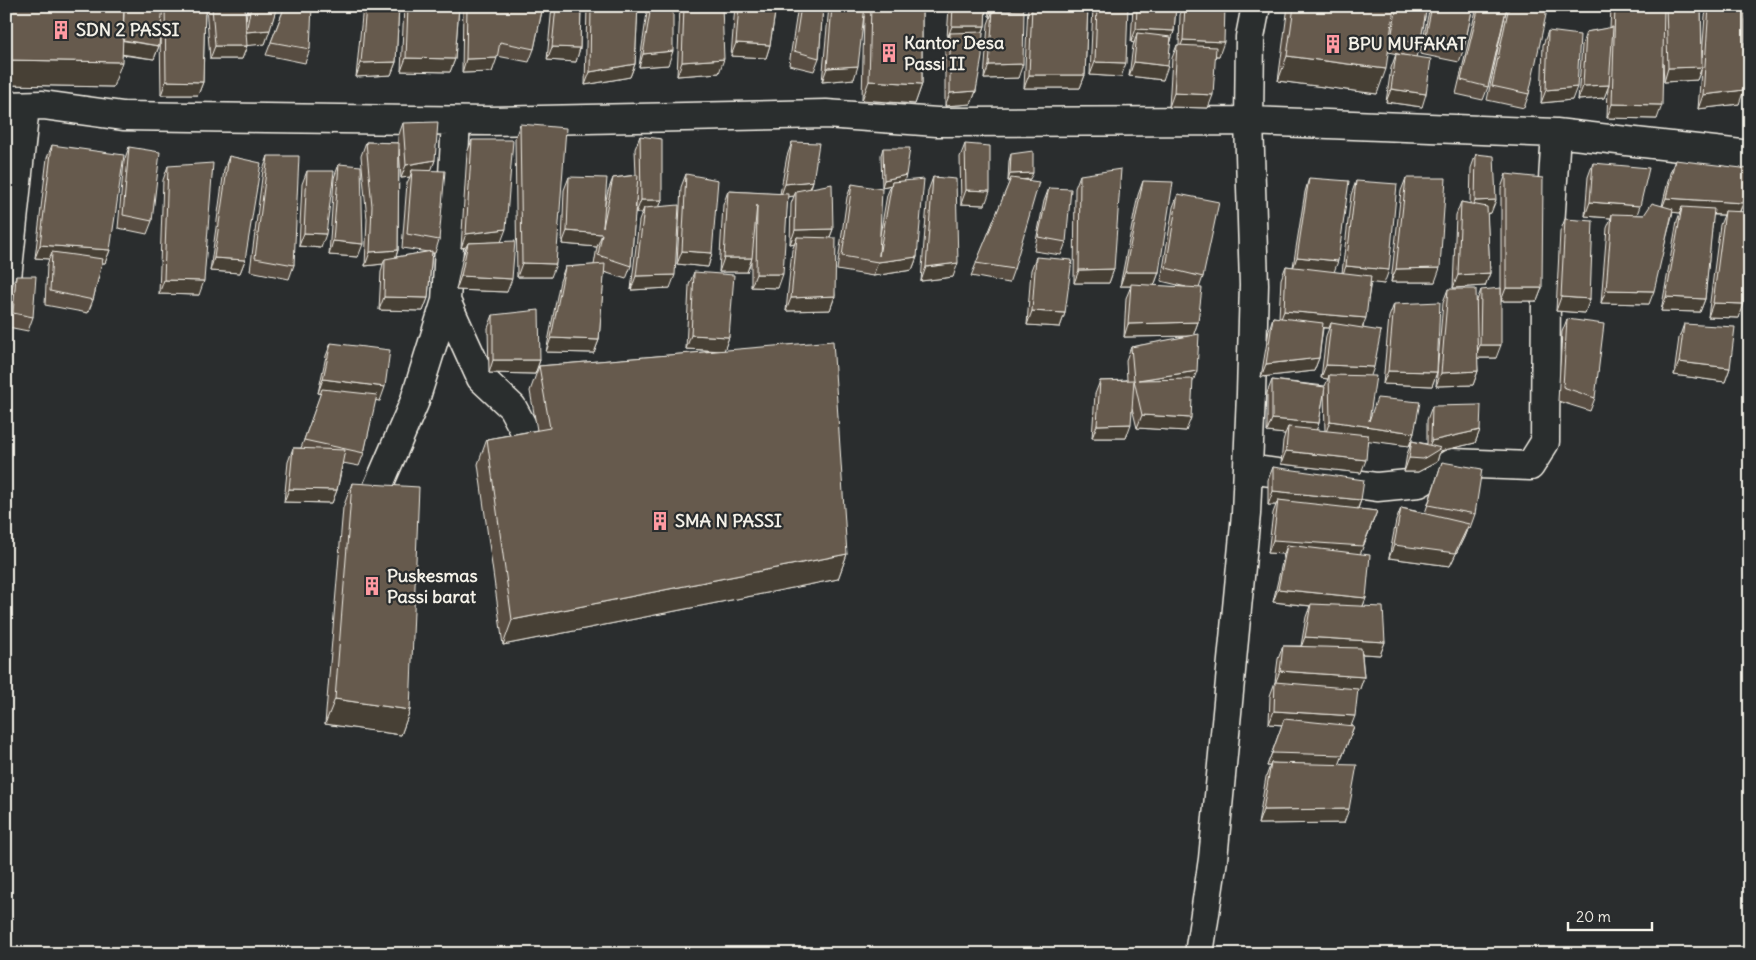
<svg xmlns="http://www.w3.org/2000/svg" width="1756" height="960" font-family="Delius,sans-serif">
<rect width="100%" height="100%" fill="#2a2d2e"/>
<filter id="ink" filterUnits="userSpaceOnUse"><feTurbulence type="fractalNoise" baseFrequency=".02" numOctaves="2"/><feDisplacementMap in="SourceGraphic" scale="10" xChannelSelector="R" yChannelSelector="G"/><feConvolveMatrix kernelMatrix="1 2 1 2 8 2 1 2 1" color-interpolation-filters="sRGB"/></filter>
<g filter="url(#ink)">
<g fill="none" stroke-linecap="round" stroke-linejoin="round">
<g stroke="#f4f1e8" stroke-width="31">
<path id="minor" d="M6 106 43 105 123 116 488 121 826 114 937 122 1249 121 1556 133 1750 155
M456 121 446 301 481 378 512 407 526 433
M7 278 25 106
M1249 469 1377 487 1419 483 1452 463 1530 466 1545 442 1546 288 1556 133
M377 489 414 403 446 301
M1199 954 1213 859 1246 514 1251 394 1254 285 1249 121 1250 37 1256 6"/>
</g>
<use href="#minor" stroke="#2a2d2e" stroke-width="28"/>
</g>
<path fill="#584d42" stroke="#f4f1e8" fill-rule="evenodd" d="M6 6H205L203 82 198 95H161L160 33 159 46 154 59 122 55 113 87 6 85Z
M206 6H245L246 19 248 6H277L265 44 247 45 242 59H210Z
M285 6 310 49 305 63 266 55Z
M363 6H399L396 62 391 75 356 77Z
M404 6H459L455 59 450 72 401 71Z
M463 6H543L534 49 529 62 497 56 492 72 462 73Z
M552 6H581L580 48 576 62 547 60Z
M587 6H638L635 64 630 77 585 85Z
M648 6H673L668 65 639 67Z
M680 6H722L719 73 677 76Z
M735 6H776L770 45 766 58 731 56Z
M798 6H823L819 58 814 71 789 65Z
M829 6H922V84L915 104 862 100 864 16 854 79 822 82Z
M949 6H986L985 26 983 32 976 91 971 104 945 106V46L948 39H947Z
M988 6H1025L1023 11 1018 78 984 79 988 24 991 16H989Z
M1028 6H1088L1085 75 1080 88H1024Z
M1093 6H1128L1121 77 1090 75Z
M1133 6H1176L1174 31 1171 40 1163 80 1129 76 1133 46 1134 43 1131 42Z
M1183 6H1225L1219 56H1215L1208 108 1169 107 1172 58 1177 45H1179L1180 15Z
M1288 6H1427L1420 44 1416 57 1422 107 1386 102 1391 68 1396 54 1407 56 1388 52 1377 94 1278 81Z
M1430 6H1473L1464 48 1459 62 1420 54Z
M1477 6H1507L1488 87 1483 100 1456 94Z
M1508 6H1532L1529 94 1524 108 1487 100 1505 15Z
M1611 6H1701L1702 57 1705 16 1708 6H1745L1739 104 1698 109 1701 70 1697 80 1664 82 1663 63 1657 119 1607 118 1608 86 1604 98 1578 100 1582 45 1586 32 1610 28Z
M1750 9V107H1746V20Z
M1548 31 1572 100 1541 103 1543 45Z
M403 123 435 160 431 170 439 240 435 253H432L428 298 423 311 379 310 381 272 383 264 365 266 367 219 361 156 366 142 398 143V137ZM399 149 401 178 410 177 407 183 402 248 428 252 396 257 398 250Z
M520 124 551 277H517L515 138Z
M640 136 662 200 659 207 670 288 631 290 639 221 642 213H636V198L631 266 626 279 604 272 599 340 594 353 546 352 560 281 565 267 594 265 597 247 562 244 564 190 569 177 604 209 608 191 613 178 636 175 635 149Z
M472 140 501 241 507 292 456 290 463 256 466 247 461 248 467 153Z
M792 142 813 181 811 188 833 229 830 237 835 296 830 310 786 311 792 250 795 243 790 244 791 204 794 196 788 197 778 288 751 287V260L747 272H719L723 205 728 191 780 194 787 156Z
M965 144 985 205 961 204 960 157Z
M52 145 110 250 105 263H102L93 300 88 313 45 305 47 265 49 259 35 258 47 158Z
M129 147 152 221 147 234 118 228 124 161Z
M883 148 904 181 917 257 912 270 873 276 837 270 847 197 852 184 880 235 887 195 891 185 882 187 881 155Z
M1011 154 1030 179 1023 180 1014 269 1009 283 971 276 1010 181H1008L1009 161Z
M1476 154 1491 213 1487 214 1490 273 1485 286 1453 288 1456 215 1461 202 1470 204 1471 168Z
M229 156 245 260 240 273 210 271 224 170Z
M268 156 294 265 289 279 250 271 263 170Z
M1675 160 1743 203 1740 212 1739 318 1708 317 1720 225 1724 215H1713L1705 299 1700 312 1661 311 1677 221 1680 213 1673 212 1649 304 1601 303 1607 228 1611 218 1585 216 1588 177 1593 163 1637 215H1644L1662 206 1670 173Z
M339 164 358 257 329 255 334 178Z
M168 166 199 295 159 294 163 180Z
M307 171 321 248 299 246 302 184Z
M686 174 712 253 708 267 677 264 681 187Z
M1506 174 1542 288 1537 301H1501V188Z
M1080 175 1114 269 1109 283H1074L1075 188Z
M933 177 953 277 921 281 928 191Z
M1309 178 1334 272 1342 273 1351 195 1356 181 1384 284 1371 282 1363 328 1370 376 1369 420 1414 433 1409 446 1368 440 1361 473 1281 464 1283 441 1285 434 1267 432V393L1272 380 1325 386 1328 379 1321 378 1326 336 1329 328H1323L1319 358 1314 371 1261 377 1269 330 1273 317 1279 318 1281 279 1286 266 1293 267 1305 192ZM1324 391 1325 431 1316 430 1319 423Z
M1406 178 1435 282H1391L1401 191Z
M1143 181 1159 272 1154 286 1186 287 1161 281 1173 207 1178 194 1203 277 1199 288 1198 322 1193 336 1192 384 1186 431 1137 428 1132 408 1126 438H1092L1095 394 1100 381 1127 380 1126 360 1131 347 1193 336 1124 337 1126 298 1131 286H1120L1138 195Z
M1049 188 1066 242 1061 255 1034 251 1044 201Z
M1565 219 1590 299 1585 313 1556 311 1560 232Z
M1750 251V292L1746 293Z
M1036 257 1065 313 1060 327 1027 325 1031 270Z
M694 272 729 337 724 350 847 554 838 579 503 645 478 464 487 439 537 430 530 391 539 366 717 351 686 349 689 285Z
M16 276 33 317 28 331 8 327 11 289Z
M1448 289 1476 303 1481 290 1496 358H1477L1478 371 1473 385 1436 386 1443 302Z
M1394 304 1437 372 1432 386 1383 384 1389 317Z
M493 315 540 360 535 374 489 373 488 328Z
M1567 319 1595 398 1590 411 1558 401 1562 332Z
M1684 324 1730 368 1725 382 1674 375 1679 338Z
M331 343 380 401 375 400 364 453 359 466 343 463 337 490 332 503 284 502 288 462 293 448H301L321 393H318L326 356Z
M1432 406 1480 430 1475 443 1440 451 1437 462 1418 472H1404L1407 454 1412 441 1427 444V420Z
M1442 462 1475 514 1470 528 1468 527 1464 537 1450 566 1389 558 1396 521 1401 508 1425 513Z
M1273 467 1361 500 1358 509 1377 511 1360 554 1366 598 1363 606 1385 642 1380 655 1362 654 1364 677 1359 691H1357L1351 726H1354L1339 765 1344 823 1258 824 1266 777 1270 766H1267L1282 725 1269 724 1270 696 1275 682 1278 659 1283 646H1301L1306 617 1310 606 1273 602 1284 554 1268 553 1273 513 1276 505H1268V480Z
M352 483 410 710 401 735 325 724 343 508Z"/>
<path fill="#473f36" stroke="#f4f1e8" d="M993 6H1025L1021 18 993 10 991 16H989Z
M952 26H985L980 39 950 33 948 39H947Z
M1136 29 1174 31 1170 44 1137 33 1134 43 1131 42Z
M270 30 265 44 242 46 246 32Z
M119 40 159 46 154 59 114 53Z
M1183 40 1224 42 1219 56 1178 54Z
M736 43 770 45 766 58 731 56Z
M215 46H247L242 59H210Z
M552 47 580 48 576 62 547 60Z
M673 51 668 65 639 67 643 54Z
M1287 56 1386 69 1377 94 1278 81Z
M406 58 455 59 450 72 401 71Z
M497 58 492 72 462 73 466 59Z
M724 59 719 73 677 76 682 62Z
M6 60 122 62 113 87 6 85Z
M396 62 391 75 356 77 361 63Z
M1095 62 1126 63 1121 77 1090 75Z
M1134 62 1168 66 1163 80 1129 76Z
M635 64 630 77 585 85 590 72Z
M1023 64 1018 78 984 79 989 65Z
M858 66 854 79 822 82 827 68Z
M1702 67 1697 80 1664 82 1668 68Z
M1029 75H1085L1080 88H1024Z
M166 81 203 82 198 95H161Z
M869 81 922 84 915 104 862 100Z
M1609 85 1604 98 1578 100 1583 86Z
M1577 87 1572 100 1541 103 1546 90Z
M1391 89 1426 94 1422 107 1386 102Z
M1744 90 1739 104 1698 109 1703 95Z
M976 91 971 104 945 106 950 93Z
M1174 93 1213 95 1208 108 1169 107Z
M1750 97V107H1746Z
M1612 104 1662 105 1657 119 1607 118Z
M435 160 430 174 412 170 410 177 401 178 406 165Z
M1033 173 1030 179 1008 181 1010 174Z
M906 175 904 182H892L891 185 882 187 884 180Z
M813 181 808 194 796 191 794 196 780 198 785 184Z
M966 190 990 191 985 205 961 204Z
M1666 198 1743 203 1738 216 1725 211 1724 215 1681 213 1682 207 1680 213 1661 211Z
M641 200H662L657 213 644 208 642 213H636Z
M1496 200 1491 213 1470 215 1475 201Z
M1590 202 1640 206 1635 220 1612 214 1611 218 1585 216Z
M506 229 501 242 468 243 466 247 461 248 466 234Z
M833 229 828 242 797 237 795 243 790 244 795 230Z
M567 231 602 234 597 247 562 244Z
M304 233 326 234 321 248 299 246Z
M333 241 363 244 358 257 329 255Z
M40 245 110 250 105 263 52 259V252L49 259 35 258Z
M398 250 393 264 385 259 383 264 365 266 370 252Z
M682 251 712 253 708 267 677 264Z
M917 257 912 270 873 276 878 262Z
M1297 257 1338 261 1333 275 1292 271Z
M214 258 245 260 240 273 210 271Z
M724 258H752L747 272H719Z
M522 263 556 264 551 277H517Z
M958 263 953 277 921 281 926 267Z
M1346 266 1389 270 1384 284 1341 279Z
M1440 268 1435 282H1391L1396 269Z
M1114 269 1109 283H1074L1079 270Z
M1125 272H1159L1154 286H1120Z
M1490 273 1485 286 1453 288 1458 275Z
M756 274H783L778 288 751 287Z
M675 275 670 288 631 290 636 276Z
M461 276 512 279 507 292 456 290Z
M164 280 204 281 199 295 159 294Z
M1750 283V292L1746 293Z
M1506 288H1542L1537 301H1501Z
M1606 290 1654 291 1649 304 1601 303Z
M835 296 830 310 786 311 791 298Z
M384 297 428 298 423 311 379 310Z
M1561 297 1590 299 1585 313 1556 311Z
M1666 297 1705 299 1700 312 1661 311Z
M1713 303 1744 304 1739 318 1708 317Z
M1032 311 1065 313 1060 327 1027 325Z
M1284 311 1366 318 1361 331 1331 323 1329 328 1279 324Z
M1198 322 1193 336 1124 337 1128 324Z
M691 335 729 337 724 351 686 349Z
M551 338 599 340 594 353 546 352Z
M1480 345H1501L1496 358H1475Z
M1319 358 1314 371 1261 377 1266 364Z
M493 360H540L535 374 489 373Z
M1679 362 1730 368 1725 382 1674 375Z
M1326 365 1374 367 1369 381 1329 375 1328 379 1321 378Z
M1197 371 1192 384 1138 380Z
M1388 371 1437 372 1432 386 1383 384Z
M1478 371 1473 385 1436 386 1441 373Z
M323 379 385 387 380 401 318 393Z
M1142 415 1191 418 1186 431 1137 428Z
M1272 419 1319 423 1314 436 1288 427 1285 434 1267 432Z
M1330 421 1414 433 1409 446 1325 435Z
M1131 424 1126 438H1092L1097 425Z
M1480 430 1475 443 1440 451 1437 462 1418 472H1404L1409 458 1427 455 1431 441Z
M1286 451 1366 460 1361 473 1281 464Z
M289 489 337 490 332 503 284 502Z
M1273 491 1361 500 1356 513 1278 500 1276 505H1268Z
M1377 511 1358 560 1287 545 1284 554 1268 553 1273 540Z
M1469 524 1464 537 1450 566 1389 558 1394 545Z
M847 554 838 579 503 645 512 620Z
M1278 589 1366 598 1361 611 1273 602Z
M1305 637 1385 642 1380 655 1300 650Z
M1280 671 1364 677 1359 691 1275 684Z
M335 699 410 710 401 735 325 724Z
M1274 711 1355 716 1350 729 1269 724Z
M1354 726 1338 768 1271 763 1270 766H1267L1272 753Z
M1349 809 1344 823 1258 824 1263 810Z"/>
<path fill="#665a4d" stroke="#f4f1e8" d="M6 6H124L122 62 6 60Z
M125 6H163L159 46 123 40 124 12Z
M165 6H205L203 82 166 81Z
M212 6H245L246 32 251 6H277L270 30 246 32 247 46H215Z
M285 6H312L310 49 271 42Z
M366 6H399L396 62 361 63Z
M408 6H459L455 59 406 58Z
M467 6H543L534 49 500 42 497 58 466 59Z
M556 6H581L580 48 552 47Z
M591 6H638L635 64 590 72Z
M651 6H673V51L643 54Z
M684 6H722L724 59 682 62Z
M739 6H776L770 45 736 43Z
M801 6H823L819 58 794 51Z
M832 6H865L858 66 827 68Z
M871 6H922V84L869 81Z
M953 6H986L985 26H952Z
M1032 6H1088L1085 75H1029Z
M1097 6H1128L1126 63 1095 62Z
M1137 6H1176L1174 31 1136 29Z
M1185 6H1225L1224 42 1183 40Z
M1294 6H1394L1386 69 1287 56Z
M1397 6H1427L1420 44 1391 38Z
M1432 6H1473L1464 48 1425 40Z
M1479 6H1507L1488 87 1461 80Z
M1509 6H1532L1547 10 1529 94 1492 86Z
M1615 6H1664L1662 105 1612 104Z
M1666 6H1701L1702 67 1668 68Z
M1709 6H1745L1744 90 1703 95Z
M993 10 1024 11 1023 64 989 65Z
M1613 27 1609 85 1583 86 1586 32Z
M1548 31 1580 35 1577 87 1546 90Z
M983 32 982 57 976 91 950 93V33Z
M1137 33 1171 37 1168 66 1134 62Z
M1177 45 1216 47 1213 95 1174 93Z
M1396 54 1431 59 1426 94 1391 89Z
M438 122 435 160 406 165 403 123Z
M520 124 566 128 556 264 522 263Z
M640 136 662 139V200H641Z
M472 140H513L506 229 466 234Z
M366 142 399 143 398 250 370 252 372 206Z
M792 142 819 143 813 181 785 184Z
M965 144 990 146V191L966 190Z
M52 145 124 155 110 250 40 245Z
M129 147 160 152 152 221 123 215Z
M883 148H910L906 175 884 180Z
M1033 151V173L1010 174 1011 154Z
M1476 154 1494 156 1496 200 1475 201Z
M229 156 261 163 245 260 214 258Z
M268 156H299L294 265 255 258Z
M1675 160 1750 169V181L1743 203 1666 198Z
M213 163 204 281 164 280 168 166Z
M1593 163 1649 168 1640 206 1590 202Z
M339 164 361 166 363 244 333 241Z
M1121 169 1114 269 1079 270 1080 175Z
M412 170 445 171 439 240 407 234Z
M307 171H334L326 234 304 233Z
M686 174 718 180 712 253 682 251Z
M1506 174 1543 178 1542 288H1506Z
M638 175 631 266 598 255 602 234 567 231 569 177 607 178 603 227 613 178Z
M6 177H7L6 198Z
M933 177 956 179 958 263 926 267Z
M1011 178 1039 182 1014 269 976 263Z
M1309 178 1349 181 1338 261 1297 257Z
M1406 178H1446L1440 268 1396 269Z
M924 179 917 257 878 262 842 256 852 184 882 189 879 256 892 182Z
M1143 181 1173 182 1159 272H1125Z
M1356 181 1397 184 1389 270 1346 266Z
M832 184 833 229 795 230 796 191Z
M1049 188 1071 189 1066 242 1038 237Z
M728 191 788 194 783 274H756L757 205 752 258H724Z
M1178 194 1219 202 1203 277 1166 268Z
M1461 202 1487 207 1490 273 1458 275Z
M1652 203 1673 209 1654 291 1606 290 1612 214 1644 215Z
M679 205 675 275 636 276 644 208Z
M1682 207 1714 209 1705 299 1666 297Z
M1725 211 1748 212 1744 304 1713 303Z
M1565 219 1593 221 1590 299 1561 297Z
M797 237 836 238 835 296 791 298Z
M515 241 512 279 461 276 468 243Z
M432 251 428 298 384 297 385 259Z
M52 252 103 259 93 300 50 291Z
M1036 257 1072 260 1065 313 1032 311Z
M605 264 599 340 551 338 565 267Z
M1286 266 1371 276 1366 318 1284 311Z
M694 272 734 275 729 337 691 335Z
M16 276H36L33 317 13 313Z
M1131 284 1202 288 1198 322 1128 324Z
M1501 288V345H1480L1481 290Z
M1448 289H1476L1478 371 1441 373Z
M1440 302 1437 372 1388 371 1394 304Z
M539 310 540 360H493V315Z
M1273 317 1323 323 1319 358 1266 364Z
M1567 319 1604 324 1595 398 1563 387Z
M1331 323 1381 331 1374 367 1326 365Z
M1684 324 1735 327 1730 368 1679 362Z
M1199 334 1197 371 1138 380 1193 379 1191 418 1142 415 1134 380 1131 424 1097 425 1100 381 1134 380 1131 347Z
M833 341 847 554 512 620 487 439 550 428 539 366Z
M331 343 390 350 385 387 323 379Z
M1329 375 1376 376 1369 421 1377 398 1420 402 1414 433 1330 421Z
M1272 380 1325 387 1319 423 1272 419Z
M322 389 377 395 364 453 304 440Z
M1481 405 1480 430 1431 441 1432 406Z
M1288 427 1368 435 1366 460 1286 451Z
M1412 441 1441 448 1423 459 1409 458Z
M293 448 345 450 337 490 289 489Z
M1442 462 1482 469 1475 514 1428 505Z
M1273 467 1364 480 1361 500 1273 491Z
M352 483 419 487 410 710 335 699Z
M1278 500 1377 511 1363 546 1273 540Z
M1401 508 1469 524 1455 553 1394 545Z
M1287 545 1370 555 1366 598 1278 589Z
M1311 604 1383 607 1385 642 1305 637Z
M1283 646 1361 648 1364 677 1280 671Z
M1275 682 1358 689 1355 716 1274 711Z
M1284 719 1354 726 1343 755 1272 753Z
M1271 763 1357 765 1349 809 1263 810Z"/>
</g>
<defs>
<g id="building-bare" transform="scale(1.5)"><path d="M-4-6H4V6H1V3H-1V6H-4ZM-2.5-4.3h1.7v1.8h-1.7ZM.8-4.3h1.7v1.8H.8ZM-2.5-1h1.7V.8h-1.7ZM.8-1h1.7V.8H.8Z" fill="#ff9aa2" stroke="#2a2d2e" stroke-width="2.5" paint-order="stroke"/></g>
</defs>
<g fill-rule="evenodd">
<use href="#building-bare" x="61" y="30"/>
<use href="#building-bare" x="1333" y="44"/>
<use href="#building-bare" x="889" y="53"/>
<use href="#building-bare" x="660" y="521"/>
<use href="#building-bare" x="372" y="586"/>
</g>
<g text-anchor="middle" stroke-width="4.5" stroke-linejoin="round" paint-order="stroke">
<g font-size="18" font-weight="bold" fill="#f4f1e8" stroke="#2a2d2e" text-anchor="start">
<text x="76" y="36">SDN 2 PASSI</text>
<text x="904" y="49">Kantor Desa<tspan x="904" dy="21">Passi II</tspan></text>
<text x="1348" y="50">BPU MUFAKAT</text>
<text x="675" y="527">SMA N PASSI</text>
<text x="387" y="582">Puskesmas<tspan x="387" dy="21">Passi barat</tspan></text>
</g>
</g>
<rect width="1756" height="960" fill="none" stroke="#2a2d2e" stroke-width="25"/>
<rect x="12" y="12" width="1731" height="935" fill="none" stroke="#f4f1e8" stroke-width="2" filter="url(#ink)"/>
<path d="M1568 922v8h84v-8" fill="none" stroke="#f4f1e8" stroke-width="2.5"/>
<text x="1576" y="922" font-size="15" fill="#f4f1e8" stroke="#2a2d2e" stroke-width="4" paint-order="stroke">20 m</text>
</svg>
